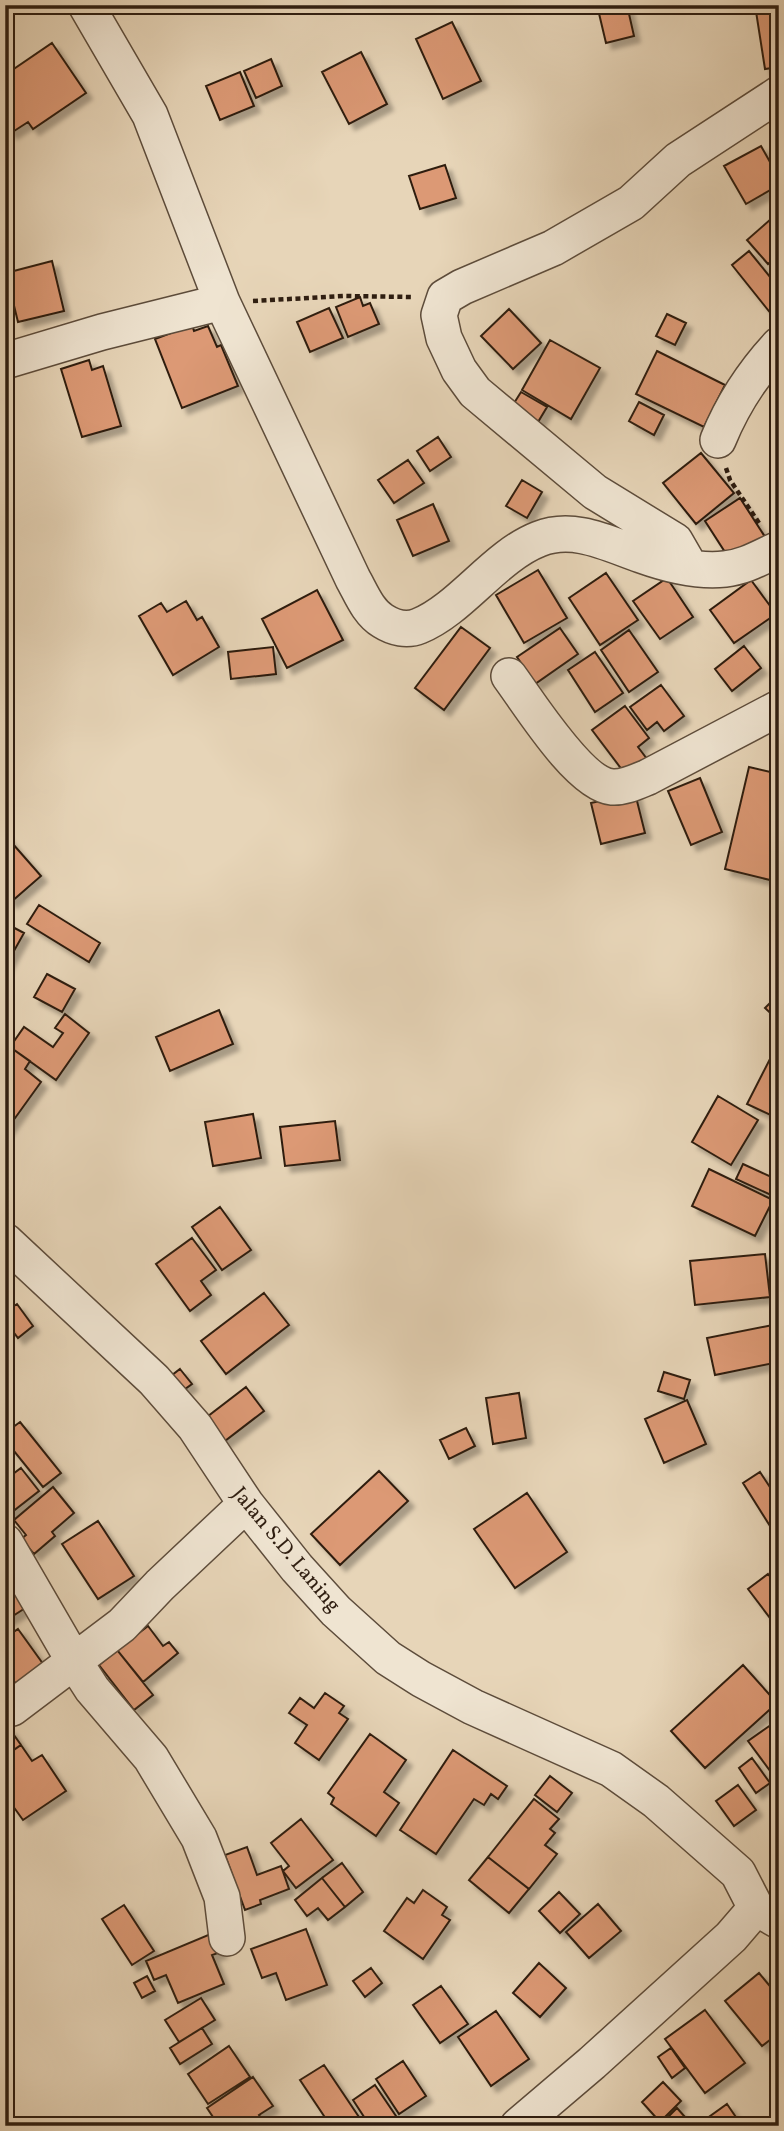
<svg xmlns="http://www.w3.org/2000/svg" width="784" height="2131" font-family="Vollkorn,serif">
<defs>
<filter id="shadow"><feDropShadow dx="6" dy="6" stdDeviation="2" flood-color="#0004"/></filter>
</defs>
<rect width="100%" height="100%" fill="#e7d5b8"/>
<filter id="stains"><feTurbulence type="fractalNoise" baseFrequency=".00286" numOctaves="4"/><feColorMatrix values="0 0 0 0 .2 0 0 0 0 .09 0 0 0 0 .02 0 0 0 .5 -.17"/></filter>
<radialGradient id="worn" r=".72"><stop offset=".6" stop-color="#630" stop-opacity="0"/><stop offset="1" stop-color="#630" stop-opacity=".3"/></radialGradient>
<path fill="#dc9974" stroke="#2f1e11" stroke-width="2" filter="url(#shadow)" d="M597 5H627L634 36 606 43Z
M755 5H779V67L765 69Z
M452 22 481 81 443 99 416 39Z
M52 43 86 93 33 129 28 122 11 133 5 126V75Z
M361 52 387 104 349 124 322 72Z
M271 59 282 86 256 98 244 71Z
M240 72 254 106 220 120 206 86Z
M761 146 779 178V185L746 204 724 166Z
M445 165 456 198 420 209 409 176Z
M779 212V255L768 264 747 240Z
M749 251 779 288V318L776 320 732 265Z
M52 261 64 311 18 322 6 273Z
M360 297 363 306 370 303 379 324 348 337 336 307Z
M329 308 343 338 310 352 297 322Z
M509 309 541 343 513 369 481 336Z
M667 314 686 323 675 345 656 336Z
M192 325 194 331 208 326 217 347 221 345 238 386 182 408 155 339Z
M550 340 600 368 571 419 522 390Z
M657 351 725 385 704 427 636 394Z
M89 360 92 370 103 366 121 426 82 437 61 369Z
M521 392 547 407 532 432 506 416Z
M639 402 664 415 654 435 629 421Z
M438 437 451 457 430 471 417 451Z
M701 453 734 493 696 524 663 483Z
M408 460 424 483 394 503 378 480Z
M522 480 542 492 527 518 506 506Z
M740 498 769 543 734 566 705 521Z
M433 504 449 541 413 556 397 520Z
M538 570 567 618 524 643 496 595Z
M606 573 638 620 600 645 569 598Z
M667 578 693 617 660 639 633 601Z
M751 580 776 614 734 643 710 610Z
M317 590 343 640 287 668 262 619Z
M186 601 197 620 202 617 219 647 173 675 139 616 161 603 167 612Z
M461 627 490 648 444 710 415 688Z
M560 628 578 654 535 684 517 657Z
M629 630 658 672 629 692 601 650Z
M744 646 761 668 732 691 715 669Z
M273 647 276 674 231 679 228 652Z
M595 652 623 693 595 712 568 670Z
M661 685 684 716 664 731 657 722 647 730 630 707Z
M625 706 649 738 638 747 647 759 626 775 592 730Z
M770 721H779V755H770Z
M749 767 779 774V859L774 881 725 869Z
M700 778 722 832 691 845 668 791Z
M635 793 645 833 601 844 591 803Z
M5 835 41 876 11 902 5 895Z
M39 905 100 943 89 962 27 924Z
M5 923 24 933 5 967Z
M47 974 75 989 62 1012 34 997Z
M779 994V1021L765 1008Z
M219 1010 233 1044 170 1071 156 1037Z
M65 1014 89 1033 56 1080 10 1047 24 1027 53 1047 63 1033 55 1028Z
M10 1047 30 1061 25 1069 41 1082 5 1132V1054Z
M772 1055 779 1058V1119L747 1104Z
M718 1096 758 1120 731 1165 692 1142Z
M253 1114 261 1158 213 1166 205 1122Z
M335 1121 340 1160 285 1166 280 1127Z
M743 1164 778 1180 771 1195 736 1179Z
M709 1169 773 1200 755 1236 692 1206Z
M220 1207 251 1250 222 1270 192 1227Z
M192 1238 216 1270 201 1281 211 1295 190 1311 156 1264Z
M765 1254 770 1297 695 1305 690 1261Z
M264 1293 289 1325 226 1374 201 1341Z
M17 1304 33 1326 18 1338 5 1321V1312Z
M778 1324 779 1362 715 1375 707 1338Z
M180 1369 192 1384 178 1394 167 1379Z
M664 1372 690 1380 684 1399 658 1391Z
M246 1387 264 1411 221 1444 203 1420Z
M519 1393 526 1438 493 1444 486 1398Z
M687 1400 706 1444 664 1463 645 1419Z
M20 1422 61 1473 43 1487 5 1440V1433Z
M466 1428 475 1446 449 1459 440 1440Z
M21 1468 39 1491 7 1516 5 1513V1480Z
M379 1471 408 1501 340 1565 311 1534Z
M760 1472 779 1501V1532L775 1534 743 1483Z
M53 1487 74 1513 52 1532 55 1536 34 1554 21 1539 26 1535 14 1520Z
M527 1493 567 1552 515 1588 474 1529Z
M98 1521 134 1576 98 1599 62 1544Z
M768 1574 779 1588V1611L770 1618 748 1589Z
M11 1577 30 1605 5 1621V1581Z
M148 1626 163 1646 169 1642 178 1653 143 1682 117 1650Z
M18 1629 46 1668 18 1687 5 1668V1638Z
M117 1650 153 1695 134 1710 99 1665Z
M743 1665 777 1703 705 1768 671 1731Z
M325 1693 344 1706 339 1713 348 1719 319 1760 295 1743 307 1725 289 1713 300 1698 314 1708Z
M775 1722 779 1727V1783L748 1741Z
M9 1728 21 1745 5 1756V1730Z
M370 1734 406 1760 384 1792 399 1803 376 1836 331 1804 334 1798 328 1793Z
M21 1745 32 1761 42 1755 66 1791 23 1820 5 1795V1756Z
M453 1750 507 1786 498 1799 491 1794 484 1805 474 1799 436 1854 400 1830Z
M752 1758 770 1783 756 1793 739 1768Z
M550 1776 572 1793 557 1812 535 1795Z
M738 1785 756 1810 734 1826 716 1801Z
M534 1799 559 1819 550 1829 555 1833 545 1845 557 1854 529 1889 488 1857Z
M301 1819 333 1860 296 1888 283 1871 289 1866 271 1843Z
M247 1847 257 1875 281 1866 289 1889 260 1900 261 1904 245 1910 225 1855Z
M488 1857 529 1889 509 1913 469 1880Z
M342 1863 363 1892 345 1907 322 1878Z
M322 1878 345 1907 328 1920 318 1908 307 1916 295 1900Z
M423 1890 447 1907 442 1915 450 1920 423 1959 384 1931 407 1898 414 1903Z
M559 1892 580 1914 560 1933 539 1911Z
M598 1904 621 1931 589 1958 566 1932Z
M124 1905 154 1951 132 1965 102 1919Z
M306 1929 327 1985 286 2000 276 1973 262 1978 251 1949Z
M213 1933 221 1952 212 1955 224 1984 178 2003 166 1975 154 1980 146 1961Z
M539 1963 566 1988 540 2017 513 1993Z
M371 1968 382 1983 365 1997 353 1981Z
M759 1973 779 1997V2033L762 2046 725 2001Z
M147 1976 155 1991 142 1998 134 1983Z
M441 1986 468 2024 440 2043 413 2005Z
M201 1998 215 2020 179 2042 165 2020Z
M705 2010 745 2063 705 2093 665 2039Z
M496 2011 529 2059 491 2086 458 2037Z
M202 2028 212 2044 180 2064 170 2048Z
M229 2046 250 2077 208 2104 188 2074Z
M671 2048 685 2068 672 2078 658 2057Z
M403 2061 426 2096 399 2114 376 2079Z
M324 2065 365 2126H309L324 2116 300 2080Z
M253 2077 273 2106 259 2115 265 2124 219 2126 207 2108Z
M663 2082 681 2101 660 2122 642 2102Z
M375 2085 400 2122 393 2126H370L353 2100Z
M727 2104 742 2126H711L706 2119Z
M677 2108 693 2126H659Z"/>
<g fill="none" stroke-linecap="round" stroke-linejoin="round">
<g stroke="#5d4c3b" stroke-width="38">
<path id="minor" d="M86 5 150 115 222 302 353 579C361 593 368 612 383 621 394 628 407 631 419 626 461 609 495 556 539 539 574 525 609 544 641 555 666 564 698 572 725 569 745 567 761 557 779 549
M5 361 102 332 222 302
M718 440C733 403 752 374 779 345
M690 567 675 541 595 492 475 392 459 370 444 338 439 315 445 297 462 287 553 248 631 203 678 160 779 94
M509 676C529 703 579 784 612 787 624 788 638 781 648 777L779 708
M5 1241 154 1380 195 1427 246 1504 297 1568 336 1611 388 1658 421 1679 473 1707 611 1769 656 1801 738 1873 756 1908 779 1921
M5 1542 74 1661 92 1689 151 1758 199 1838 222 1897 227 1938
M12 1708 122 1625 160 1585 246 1504
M518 2126 592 2063 731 1937 756 1908"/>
</g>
<path stroke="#2f1e11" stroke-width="4.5" stroke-dasharray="5 3.5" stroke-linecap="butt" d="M253 301 344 296 413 297
M726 468 730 480 761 526"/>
<use href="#minor" stroke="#efe4d1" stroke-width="35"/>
</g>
<g text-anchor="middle" stroke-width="7" stroke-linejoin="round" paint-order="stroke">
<g font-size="21" fill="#2f1e11" stroke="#efe4d1">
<text transform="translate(287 1549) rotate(50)" y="7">Jalan S.D. Laning</text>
</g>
</g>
<rect width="784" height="2131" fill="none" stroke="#e7d5b8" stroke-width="28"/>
<rect x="7" y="7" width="770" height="2117" fill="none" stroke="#2f1e11" stroke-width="3.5"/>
<rect x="14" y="14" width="756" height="2103" fill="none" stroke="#2f1e11" stroke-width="2"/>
<rect width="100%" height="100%" filter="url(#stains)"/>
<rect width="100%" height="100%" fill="url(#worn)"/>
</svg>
